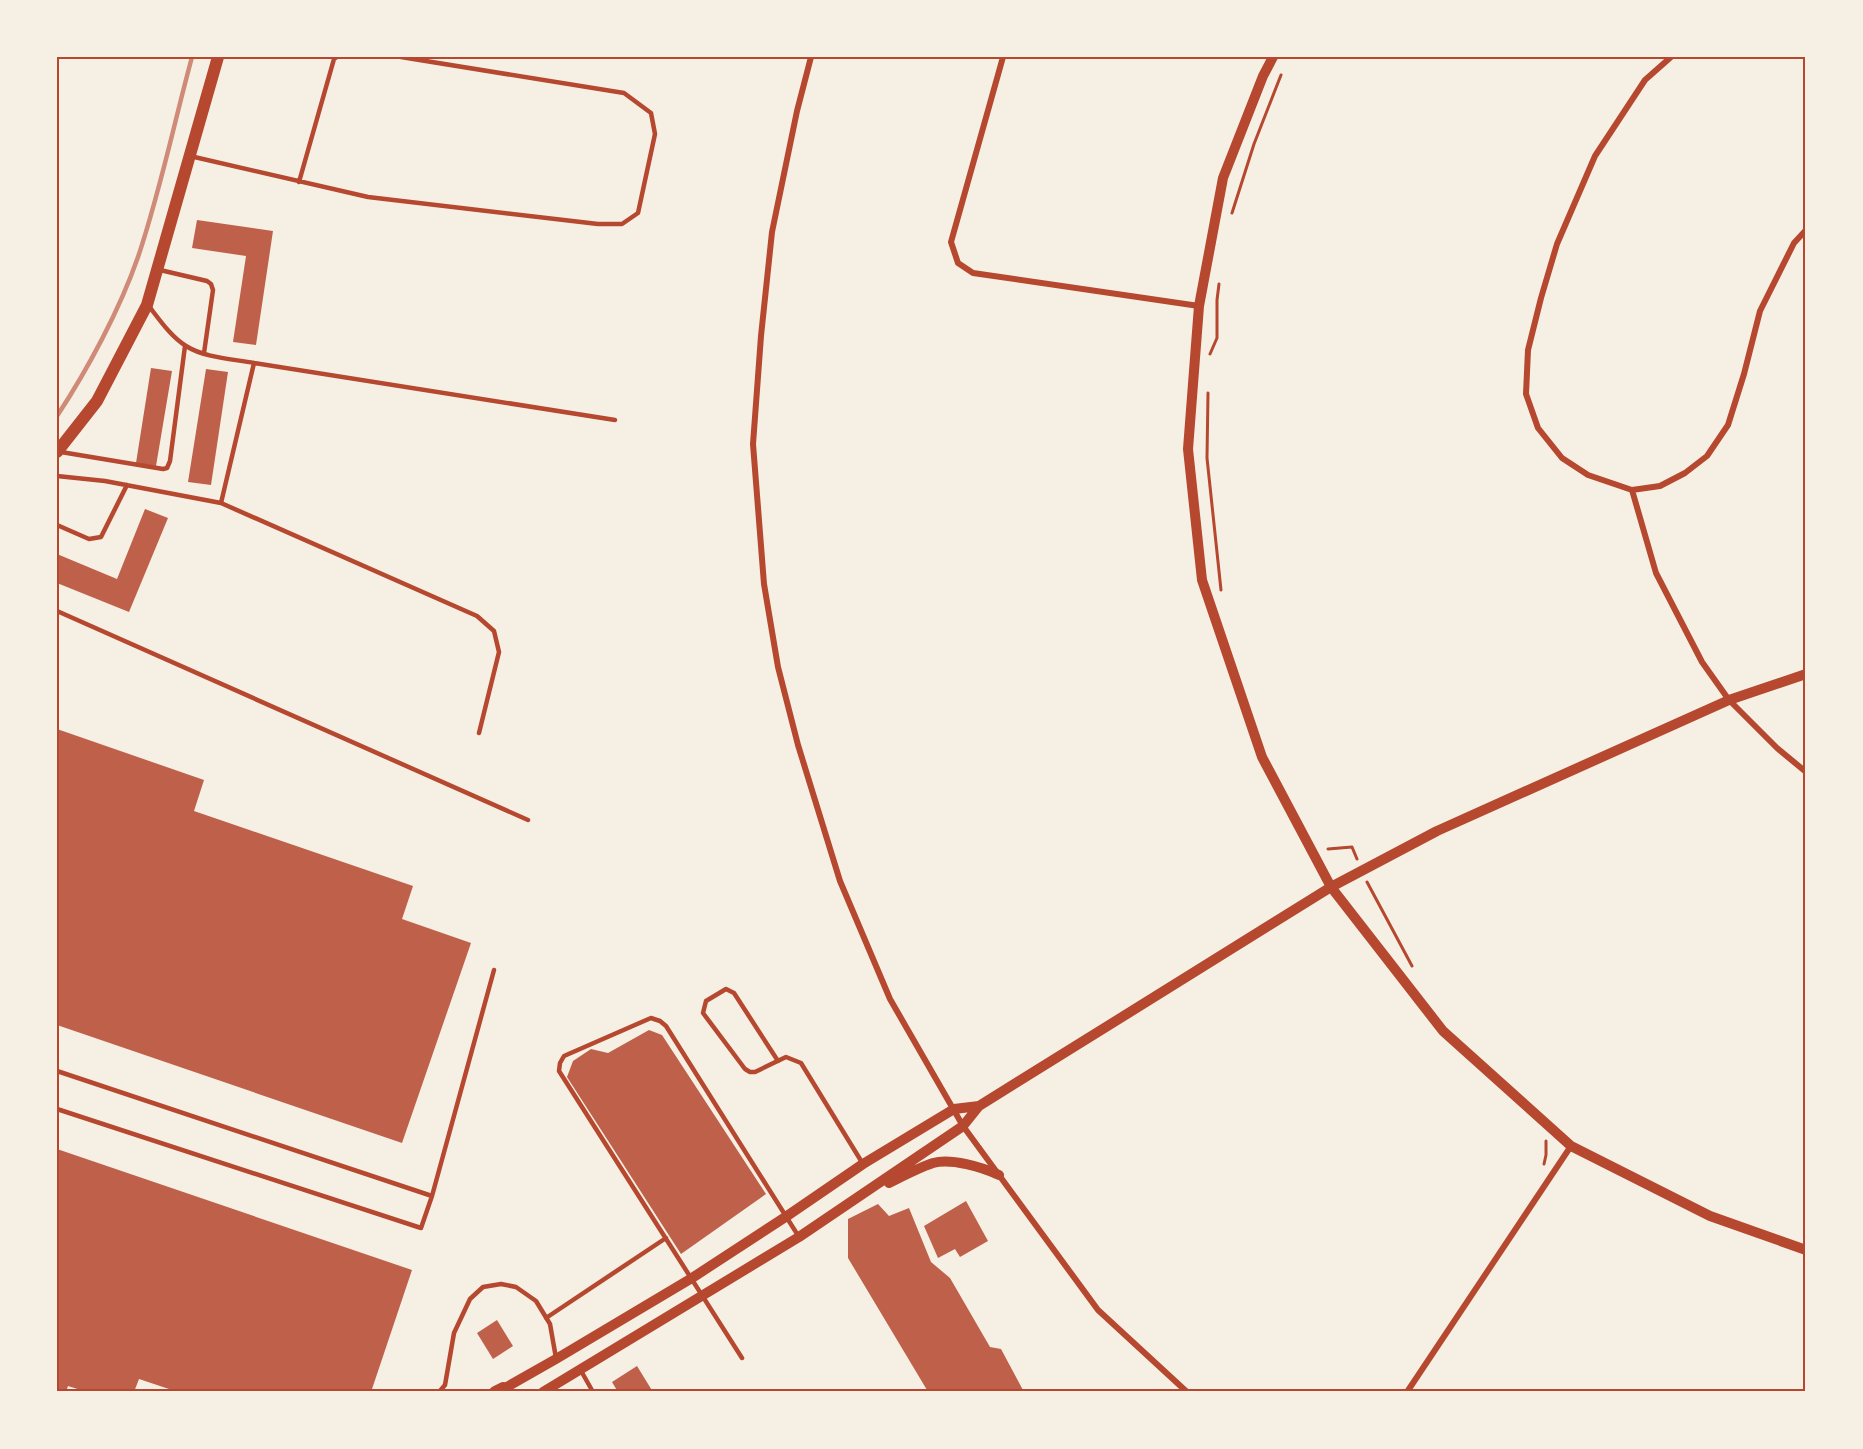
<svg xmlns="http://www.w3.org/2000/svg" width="1863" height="1449" font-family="'IBM Plex Sans',sans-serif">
<rect width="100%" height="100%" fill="#f6efe4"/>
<path fill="#bf614a" d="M197 220 273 231 256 345 233 342 246 256 192 248Z
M151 368 172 371 156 466 136 463Z
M206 369 228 372 211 485 188 482Z
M145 509 168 518 129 612 57 583V554L117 579Z
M57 729 204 780 194 811 413 886 402 919 471 943 402 1143 57 1025Z
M649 1030 662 1035 766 1194 681 1254 567 1077 573 1061 591 1049 608 1053Z
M57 1149 412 1270 371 1392H178L139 1379 134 1392H87L68 1386 66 1392H57Z
M966 1201 988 1241 960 1257 955 1249 938 1258 924 1226Z
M878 1204 889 1216 909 1208 931 1262 950 1278 990 1347 1001 1349 1024 1392H936L935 1390H927L848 1258V1219Z
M497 1320 513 1346 493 1359 477 1333Z
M637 1366 653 1392H618L612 1382Z"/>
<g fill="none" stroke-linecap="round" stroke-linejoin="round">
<path stroke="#b5482f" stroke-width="3" d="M1232 213 1254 144 1281 75
M1210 354 1217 338V300L1219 284
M1208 393 1207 458 1221 590
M1328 849 1352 847 1357 859
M1367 882 1412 966
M1544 1164 1546 1155V1141"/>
<path stroke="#b5482f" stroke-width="4.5" d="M190 156 368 197 598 224H622L638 213 655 134 651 113 624 93 401 57
M299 182 334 59 337 57
M160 270 207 281 211 284 213 290 204 353
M148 305C159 319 171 337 186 346 205 358 233 359 254 363L615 420
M61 452 163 469 167 468 170 461 185 346
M57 476 105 481 221 503 477 616 494 631 499 652 479 733
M221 503 254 363
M57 525 89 539 101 537 127 485
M57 611 528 820
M778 1061 734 993 726 989 706 1001 703 1013 745 1069 750 1072H755L786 1057 801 1063 863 1164
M57 1071 432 1196
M57 1109 421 1228 432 1196 494 970
M546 1318 666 1238
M742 1358 559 1071 560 1063 564 1056 651 1018 660 1021 666 1026 799 1237
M580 1369 593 1392
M439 1392 445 1385 454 1333 470 1299 483 1287 501 1284 516 1287 536 1301 550 1324 556 1358"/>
<path stroke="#b5482f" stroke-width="6" d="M811 57 797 111 772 232 761 336 753 444 764 584 778 667 798 745 840 881 890 999 963 1126 1098 1310 1187 1392
M1003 57 951 242 958 263 973 273 1199 306
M1671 57 1645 80 1595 156 1557 244 1541 298 1528 350 1526 394 1538 428 1562 458 1588 475 1632 490 1660 486 1685 473 1707 456 1728 425 1744 374 1760 311 1794 243 1806 230
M1632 490 1656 573 1702 662 1729 700 1777 748 1806 772
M1407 1392 1571 1146"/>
<path stroke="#b5482f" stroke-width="10" d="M1273 57 1263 76 1223 178 1199 306 1188 449 1202 580 1262 757 1331 887 1443 1031 1571 1146 1710 1216 1806 1250
M889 1183C903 1176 918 1168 933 1163 951 1158 982 1167 999 1175
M498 1392 556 1359 692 1278 787 1216 863 1164 954 1109 979 1106
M543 1392 799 1237 963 1126 979 1106 1331 887 1437 831 1729 700 1806 674"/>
<path stroke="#b5482f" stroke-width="12" d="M57 452 97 401 147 305 218 57
M495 1392 503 1388"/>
<path stroke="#cf8b77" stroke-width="4.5" d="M57 416C88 369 120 309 138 257 160 192 174 123 192 57"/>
</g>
<rect width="1863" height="1449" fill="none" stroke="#f6efe4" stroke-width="117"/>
<rect x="58" y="58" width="1746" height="1332" fill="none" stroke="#b5482f" stroke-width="2"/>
</svg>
